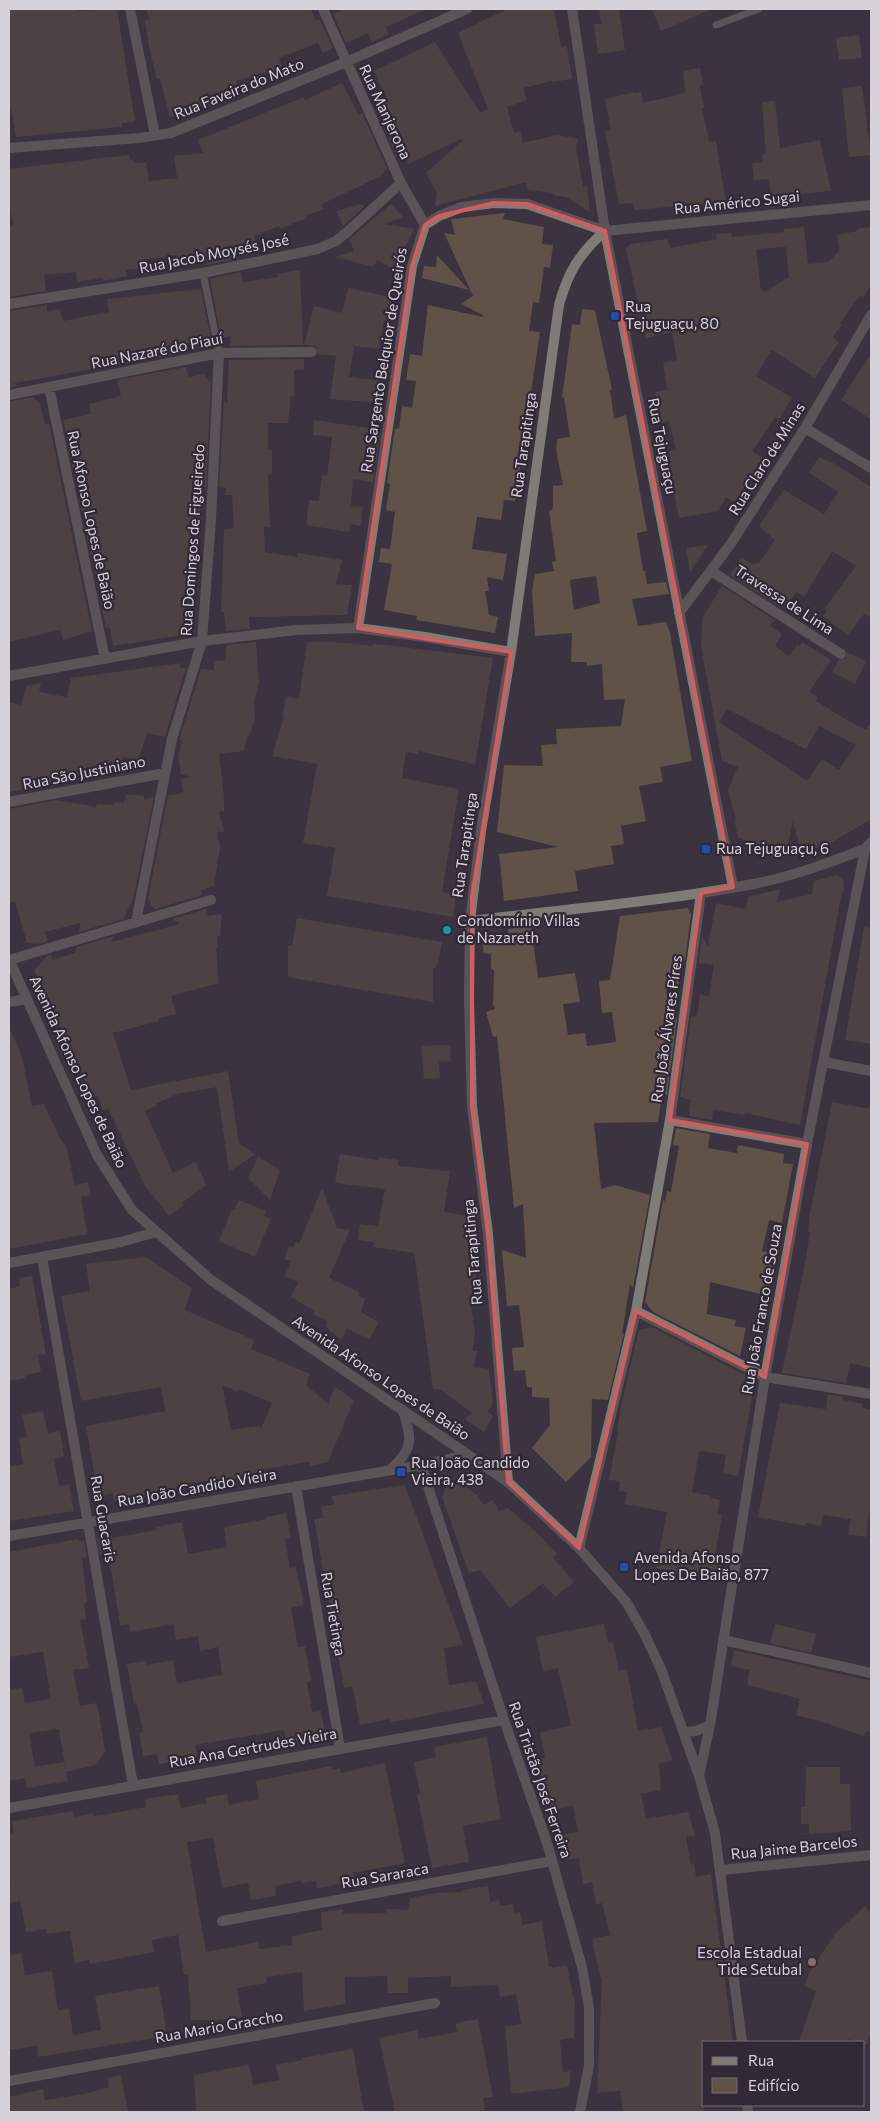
<svg xmlns="http://www.w3.org/2000/svg" width="880" height="2121" font-family="Commissioner,sans-serif">
<rect width="100%" height="100%" fill="#3c3341"/>
<path fill="#605246" fill-rule="evenodd" d="M9 9H77L78 11 117 9 135 122 122 123V127L16 137 9 99Z
M146 9H311L316 21 320 19 333 48 323 53 318 43 279 58 285 76 272 81 269 71 236 81 237 85 230 88 232 96 183 114 170 117 160 79H157L150 52 145 21 150 19Z
M345 9H426L386 27 389 34 372 42 368 33 346 43 333 14Z
M507 9H554L561 47 567 46 572 79 552 82V81L523 88 527 100 507 107 514 133 520 131 523 143 557 135 578 139 576 148 583 187 587 186 590 212 566 197 553 195V193L528 190 526 182 435 206 437 193 426 173 462 141 461 139 408 164 400 148 396 154 375 107 388 101 374 71 435 42 480 113 488 109 458 33Z
M599 9H619L625 50 598 54 594 24H601Z
M652 9H712L661 31Z
M859 35 862 58 839 60 836 38Z
M700 68 703 85 700 86 704 108H702L709 142 716 141 726 202 634 210 633 203 619 204 605 131 611 130 605 99 635 92V94L641 92 643 103 673 96 685 92 683 71Z
M342 83 359 115 362 113 387 168 381 176 322 204 324 209 305 216 306 218 280 229 279 226 254 236 257 244 236 251 238 259 207 265 206 261 178 266 176 255 141 260V266H138V269L126 270 127 276 103 281V278L77 282 76 272 44 275 46 291 9 297V226H13L9 198V169L129 155 130 160 133 159V163L146 162 149 181 177 178 174 156 203 153 198 140 304 97 305 100Z
M862 86 871 155 849 157 842 88Z
M775 101 780 148 820 140 831 191 772 197 768 179 754 180 752 163 763 162 762 155 766 154 762 102Z
M362 204 364 207 343 226 336 211Z
M391 204 403 217 384 224 414 229 395 270 377 260 374 267 335 257 354 251 349 239Z
M505 213 503 219 544 227 542 244 553 245 550 268 544 267 539 303 533 302 529 331 540 332 515 501 504 500 501 520 477 517 472 549 507 554 503 580 487 577 489 591H485L489 615 498 617 495 633 416 620 417 616 384 610 392 564 379 562 381 548 390 549 395 512 386 510 390 484 387 483 395 429 399 428 402 406 412 408 416 381 406 380 410 354 422 356 428 305 483 317V315L461 304 473 296 444 233 455 235 451 219Z
M804 227 808 264 828 262 839 251 837 235 857 231V229L871 227V284L863 298 860 295 840 323 842 324 833 337 839 342 815 378 772 350 756 376 792 398 779 419 775 417 752 451 763 458 735 502 726 497 718 511 679 518 668 463 671 464 669 451 676 450 669 421 661 423 655 392 667 390 663 363 677 360 672 332 646 338 626 249 630 244 668 239 670 248 717 239 716 234 731 233 732 237 784 232 783 229ZM786 247 789 277 764 292 763 290 761 291 756 249Z
M437 255 469 290 422 278 424 266 436 267Z
M300 270 303 345 230 346 231 336 221 338 210 279 241 272 243 282 278 277 277 274Z
M348 288 395 298 392 322 384 320 379 349 354 346 349 377 383 381 380 403 330 399 336 356 318 354 316 346 304 345 314 306 342 313Z
M201 289 211 340 183 344 184 353 14 383 18 386 9 388V311L47 305V311L60 309 63 321 109 312 107 299Z
M582 309 595 310 612 390H610L614 419 626 415 647 531 637 533 643 571H645L647 584 666 582 669 594 632 599 638 626 666 622 670 633 692 761 660 767 663 782 639 786 646 821 621 826 624 844 611 846 614 864 575 871 578 891 504 901 499 854 558 847 497 832 504 765 543 766 541 745 557 744 556 729 621 726 625 699 604 700 602 664 587 666V662H571L572 633 535 636 532 590 535 574 554 571 552 562 556 561 549 511 552 510 553 507V486L563 485 556 449 557 439 570 437 564 397 562 398 572 324 580 325ZM596 576 600 603 574 610 570 580Z
M871 354V419L841 400Z
M304 359V370H294V396H291L288 423H268V450H272V474L268 475 270 527H264L265 552 297 557 298 553 342 560 336 584 352 585 347 615 249 617 250 629 226 631 224 612H221L224 529 234 528 232 495H225L226 488 219 487 224 399 227 403 229 360Z
M186 367 188 377 204 374 211 383 206 487 202 486 199 522 188 523 193 555H197L195 594 182 595 189 634 113 646 110 628H106L63 420 91 414 89 404 121 396 117 380Z
M33 397 40 403 45 424 49 423 92 631 63 640 60 630 9 642V402Z
M314 420 381 430 373 482 353 479 351 506 363 507 361 526 350 524 349 532 306 525 309 500 319 501 322 475 327 476 332 437 313 435Z
M819 457 833 463 871 487V618L864 614 848 635 823 616 827 611 824 609 856 566 832 551 804 597 796 592 789 603 786 602 782 608 730 575 741 558 754 565 756 562 758 564 775 540 759 526 784 490 824 514 838 492 809 473Z
M708 545 690 572 686 548Z
M722 586 775 620 770 626 782 634 775 646 789 656 798 644 800 646 802 642 831 660 809 692 818 697 816 701 845 719 866 730 871 722V819L826 846 801 851 793 821 786 854 775 856 738 837 734 819 736 820 728 790 738 767 722 761 701 646 702 618ZM727 709 806 749 819 726 856 745 839 770 822 759 807 781 719 722Z
M256 642 259 683 254 702 255 720 249 736 247 735 244 751 219 754 224 797V811L219 812 224 831 217 833 220 847 214 886 201 890 202 895 156 909 152 907 148 898 168 795 183 793 181 779 191 777 181 774 178 756 182 741 179 740 201 669 214 670V661L226 660V645Z
M307 642H336L373 646V644L385 645 493 658 475 764 418 751V754L406 752 402 778 459 789 442 892 456 895 453 917 327 896 335 848 303 843 317 764 272 756 284 717H282L286 697 299 699Z
M847 652 866 661 855 684 832 672 839 660 846 658Z
M181 663 180 668H186L165 737 147 733 138 761 123 756 120 766 107 762 106 769 100 767 98 776 9 792V702L21 705 26 686 41 683 39 692 67 697 71 678Z
M126 794 144 796V799L154 797 133 900 123 919 79 932 80 923 45 932 48 941 39 944 27 943 15 901 9 903V809L56 800 96 807 97 804 114 805V802L124 803Z
M837 875 843 878 844 891H842L800 1125 745 1113V1115L713 1110 712 1120 689 1116 691 1100 680 1097 691 1017 697 1016 700 995 709 996 714 965 698 963 702 936 708 947 716 903 746 909 748 897 780 889 777 902 812 894 814 881Z
M688 908 691 915 685 961 682 960 678 987 666 989 670 1020 677 1019 667 1095 662 1094 658 1122 594 1123 601 1189 615 1185 650 1195 633 1288 630 1284 622 1334 624 1333 608 1400 592 1399 591 1457 566 1482 532 1448 550 1425 549 1398 532 1397V1387H527L525 1370 514 1371 512 1348 524 1347 519 1305 507 1306 502 1250 526 1258 523 1204 514 1208 497 1036 493 1037 486 1012 495 1009 493 1005 494 970 491 969V954L483 953V936L509 939 508 929 531 926 538 978 575 973 580 1002 563 1004 568 1035 585 1033 587 1046 616 1042 612 1012 602 1013 599 981 610 980 620 916Z
M206 909 208 916 222 914 220 936 217 937 218 948H216L219 983 171 996 176 1014 159 1018V1021L113 1033 131 1090 228 1071 239 1144 255 1154 229 1172 217 1087 177 1094 156 1104 157 1106 145 1111 173 1173 196 1162 206 1185 182 1203 184 1205 169 1216 145 1186 108 1108 103 1110 98 1096 93 1097 34 970 47 956 51 955 52 960 75 953 76 947 114 936 111 942 180 924 172 919Z
M297 918 442 942 438 965H436V968H433V1002L288 977V945L292 946Z
M864 927 871 928V1044L845 1040Z
M9 1027 22 1056 32 1106 44 1104 61 1140 66 1146 75 1185 88 1182 91 1195 81 1197 87 1234 9 1249Z
M450 1045 451 1061 439 1062 440 1078 424 1079 421 1046Z
M832 1102 871 1109V1368L850 1363 846 1383 782 1373 804 1269 810 1232H808L810 1213Z
M676 1128 710 1134 708 1148 737 1153 738 1145 784 1154 783 1163 793 1164 782 1223 769 1220 762 1251 776 1254 769 1296 710 1282 707 1314 736 1320 734 1326 746 1328 740 1356 653 1312 645 1302 663 1200 665 1201 667 1191 671 1192 679 1146 673 1145Z
M340 1154 378 1160V1157L399 1160 398 1166 450 1171 444 1212 468 1216 479 1297 470 1299 475 1333 473 1351H477L474 1367 489 1369 493 1402 488 1411 493 1416 484 1432 465 1419 472 1413 441 1390 433 1389 414 1253 373 1247 374 1242 358 1240 360 1224 378 1226 385 1189 335 1183Z
M258 1156 280 1170 270 1200 248 1178Z
M322 1188 337 1228 350 1230 329 1278 359 1292 358 1295 365 1299 361 1312 378 1322 370 1340 347 1328 341 1340 325 1326 327 1321 313 1314 314 1311 291 1297 298 1282 285 1276 291 1261 284 1259 289 1246 293 1248 295 1242 299 1244Z
M239 1200 266 1211 264 1216 271 1219 255 1257 219 1241 232 1209 234 1210Z
M146 1257 192 1288 185 1310 254 1340 251 1349 310 1374 306 1385 328 1404 335 1387 354 1400 328 1462 310 1466 309 1462 259 1470V1475L207 1484V1481L176 1486V1490L114 1501 113 1493 98 1496 86 1426 165 1411 161 1387 81 1401 61 1296 90 1291 86 1264ZM222 1385 238 1392 239 1389 272 1403 262 1427 258 1426 231 1430Z
M32 1276 46 1354 38 1355 41 1372 25 1375V1378L9 1381V1289L20 1286 19 1278Z
M652 1327 755 1380 738 1476 723 1473 726 1455 699 1451 692 1492 711 1496V1498L720 1500 717 1515H722L715 1556 723 1558 719 1578 656 1568 667 1512 625 1504 627 1492 619 1491 620 1481 609 1480 619 1428 617 1430 622 1401 639 1330Z
M828 1394 844 1397 843 1400 863 1404 862 1408 871 1410V1512H869L866 1537 848 1534 851 1519 823 1515 821 1526 805 1523V1526L758 1517 780 1403 826 1409Z
M43 1411 48 1433 60 1431 64 1457 54 1459 59 1486 69 1484 74 1511 9 1521V1466L23 1464 19 1438 27 1437 22 1415Z
M460 1483 478 1496 483 1505 493 1500 499 1511 508 1508 538 1534 557 1554 553 1557 574 1582 555 1597 543 1583 510 1608 480 1570 469 1573 442 1497 446 1487Z
M405 1485 463 1645 444 1648 449 1685 476 1681 484 1704 404 1720 391 1722 390 1719 360 1725 353 1687 344 1688 314 1519 323 1518 321 1507 334 1504 332 1496Z
M286 1513 291 1538 285 1539 290 1568 296 1567 304 1605 291 1608 298 1647 305 1646 311 1681 307 1682 312 1712 321 1711 325 1735 286 1742 284 1730 195 1745 197 1757 159 1764 157 1754 143 1756 139 1733 143 1732 137 1703 134 1704 127 1664 145 1661 146 1665 173 1660 177 1683 222 1675 218 1647 200 1651 198 1636 176 1640 174 1624 130 1632 129 1624 120 1625 109 1555H100L97 1538 111 1535 112 1538 157 1530 156 1527 182 1522 188 1554 227 1547 224 1527 267 1519 266 1517Z
M78 1539 79 1541 84 1540 87 1557 82 1558 87 1603H84L86 1619 80 1620 89 1668 73 1670 80 1706 97 1703 105 1752 96 1765 66 1772 59 1729 29 1733 35 1767 64 1762 68 1781 27 1788 25 1778 9 1781V1690L22 1688 25 1703 51 1699 43 1652 9 1657V1552Z
M604 1624 608 1643 613 1642 619 1671 627 1669 638 1731 661 1727 673 1761 659 1763 661 1790 641 1794 646 1819 688 1812 695 1835 686 1837 691 1865 694 1864 696 1877 711 1874 733 2042H704V2112H623L620 2091 597 2093 602 1977H600L592 1939 610 1935 602 1903 596 1904 592 1882 583 1884 579 1858 567 1860 559 1835 578 1832 573 1806 551 1810 535 1760 545 1758 540 1732 571 1726 558 1668 543 1671 536 1637Z
M775 1624 816 1634 811 1653 770 1643Z
M734 1650 871 1681V1732L866 1731 864 1736 830 1725V1724L796 1715 800 1699 747 1685 750 1670 731 1666Z
M487 1737 501 1819 463 1826 469 1862 432 1868 417 1794H420L414 1762 436 1757 434 1747Z
M385 1763 405 1863 353 1873 355 1881 320 1888 317 1889 316 1881 301 1883V1881L275 1886 276 1896 251 1900 248 1883 222 1888 213 1838 187 1842 206 1952 258 1942 259 1949 292 1945V1936L322 1930 321 1912 343 1909V1914L386 1913V1909L408 1910 410 1898 437 1893 462 1892 463 1890 488 1886 490 1902 499 1900 500 1906 513 1904 514 1913 520 1912 522 1925 542 1921 549 1967 552 1966V1968L567 1965 573 1997H575L574 2038 560 2040 563 2072 571 2071 569 2087 511 2094 505 2026 521 2024 516 1994 500 1997 498 1985 451 1987V1976L408 1978V1993H388L387 1976 345 1977V2004L304 2011 302 1972 266 1977 267 1983 237 1988 242 2017 217 2020H191L188 1974 184 1975 178 1935 152 1940 154 1952 90 1964 89 1960 75 1963 70 1931 47 1934 46 1929 26 1932 20 1901 9 1903V1886H11L9 1871V1835L14 1834 12 1821 73 1811 74 1817 93 1813V1816L102 1815 146 1807 145 1799 178 1794 181 1808 207 1803 206 1798 227 1794 229 1805 259 1799 256 1781 331 1766 332 1770 340 1768 341 1773Z
M806 1767H840V1784H850L851 1831 809 1834V1824H801V1807H805Z
M865 1906 871 1915V2031L867 2045 848 2039 847 2042H799L816 1991 804 1986 810 1971 835 1934Z
M21 1953 25 1975 52 1971 58 2010 69 2008 73 2035 101 2030 95 1996 159 1986 167 2036 38 2057 37 2046 9 2050V1955Z
M478 2019 493 2097 483 2098 485 2110 472 2112H395L379 2038 417 2030 419 2039 457 2032 455 2023Z
M353 2049 364 2112H196L194 2075 249 2065 253 2085 279 2080 276 2065 302 2060V2058Z
M121 2075 128 2112H9V2097L43 2089 45 2100 84 2094 109 2087 107 2078Z"/>
<g fill="none" stroke-linecap="round" stroke-linejoin="round">
<path stroke="#7e7c74" stroke-width="7" d="M716 25 759 9
M203 273 219 353"/>
<path stroke="#7e7c74" stroke-width="10" d="M130 9 155 135
M323 9 401 183 425 225
M572 9 605 231 733 887
M9 148 139 138 171 133 346 62 467 9
M9 304 203 273 318 249 336 241 346 233 401 183
M49 387 105 659
M9 395 219 353 312 352
M805 428 871 468
M711 571 841 654
M679 613 730 545 805 428 871 315
M358 628 412 266 425 225 439 216 462 207 494 203 527 204 605 231 871 205
M9 676 202 641 296 630 358 628 425 637 511 652
M9 802 165 773
M470 921C564 909 660 902 753 884 791 877 828 863 865 849
M136 922 172 739 202 641 211 519 219 353
M9 960 211 900
M9 1002 27 999
M824 1062 871 1071
M670 1120 807 1144
M42 1257 133 1785
M9 1263 121 1242 156 1232
M636 1311 765 1377 871 1394
M421 1465 504 1720 547 1843 582 1967 589 2008V2066L580 2112
M391 1469C415 1447 411 1439 403 1410
M508 1482 488 1234 472 1106 469 998 470 921 481 831 511 652 559 305C568 272 579 254 605 231
M296 1486 340 1748
M9 1536 421 1465 468 1455
M579 1548 636 1311 670 1120 701 893
M723 1640 871 1673
M9 1808 504 1720
M721 1870 871 1855
M222 1921 552 1861
M9 2081 435 2003"/>
<path stroke="#7e7c74" stroke-width="10" d="M9 959 97 1155 132 1210 211 1280 508 1482 579 1548 627 1603 645 1635 661 1669 699 1776 715 1833 742 2042
M684 1732 696 1731 710 1725
M699 1776 710 1725 765 1377 807 1144 865 849 871 842
M747 2105 748 2112"/>
</g>
<path d="M0 0H880V2121H0ZM494 203 527 204 605 231 733 887 701 893 670 1120 807 1144 765 1377 636 1311 579 1548 508 1482 488 1234 472 1106V897L511 652 358 628 412 266 425 225 439 216Z" fill="#3c3341" fill-opacity=".55" fill-rule="evenodd"/>
<path fill="none" stroke="#d65b5d" stroke-width="4" stroke-linejoin="round" d="M494 203 527 204 605 231 733 887 701 893 670 1120 807 1144 765 1377 636 1311 579 1548 508 1482 488 1234 472 1106V897L511 652 358 628 412 266 425 225 439 216Z"/>
<g fill="#1a4fb4" stroke="#322937" stroke-width="2">
<rect x="610" y="311" width="10" height="10" rx="2.5"/>
<rect x="701" y="844" width="10" height="10" rx="2.5"/>
<rect x="396" y="1467" width="10" height="10" rx="2.5"/>
<rect x="619" y="1562" width="10" height="10" rx="2.5"/>
</g>
<circle fill="#0f9aa8" stroke="#322937" stroke-width="2" cx="447" cy="930" r="5"/>
<circle fill="#8d6e63" stroke="#322937" stroke-width="2" cx="812" cy="1962" r="5"/>
<g text-anchor="middle" stroke-width="4.5" stroke-linejoin="round" paint-order="stroke">
<g font-size="15" fill="#d7d2da" stroke="#322937">
<text transform="translate(239 89) rotate(-22)" y="5">Rua Faveira do Mato</text>
<text transform="translate(385 112) rotate(65)" y="5">Rua Manjerona</text>
<text transform="translate(737 203) rotate(-6)" y="5">Rua Américo Sugai</text>
<text transform="translate(214 254) rotate(-11)" y="5">Rua Jacob Moysés José</text>
<text transform="translate(157 351) rotate(-11)" y="5">Rua Nazaré do Piauí</text>
<text transform="translate(384 360) rotate(-81)" y="5">Rua Sargento Belquior de Queirós</text>
<text transform="translate(524 445) rotate(-82)" y="5">Rua Tarapitinga</text>
<text transform="translate(662 446) rotate(79)" y="5">Rua Tejuguaçu</text>
<text transform="translate(767 459) rotate(-58)" y="5">Rua Claro de Minas</text>
<text transform="translate(91 520) rotate(78)" y="5">Rua Afonso Lopes de Baião</text>
<text transform="translate(193 540) rotate(-86)" y="5">Rua Domingos de Figueiredo</text>
<text transform="translate(784 600) rotate(33)" y="5">Travessa de Lima</text>
<text transform="translate(84 773) rotate(-11)" y="5">Rua São Justiniano</text>
<text transform="translate(465 845) rotate(-82)" y="5">Rua Tarapitinga</text>
<text transform="translate(667 1029) rotate(-82)" y="5">Rua João Álvares Píres</text>
<text transform="translate(78 1072) rotate(65)" y="5">Avenida Afonso Lopes de Baião</text>
<text transform="translate(473 1252) rotate(-95)" y="5">Rua Tarapitinga</text>
<text transform="translate(762 1309) rotate(-80)" y="5">Rua João Franco de Souza</text>
<text transform="translate(381 1378) rotate(34)" y="5">Avenida Afonso Lopes de Baião</text>
<text transform="translate(197 1488) rotate(-10)" y="5">Rua João Candido Vieira</text>
<text transform="translate(103 1519) rotate(80)" y="5">Rua Guacaris</text>
<text transform="translate(333 1614) rotate(80)" y="5">Rua Tietinga</text>
<text transform="translate(253 1748) rotate(-10)" y="5">Rua Ana Gertrudes Vieira</text>
<text transform="translate(540 1780) rotate(71)" y="5">Rua Tristão José Ferreira</text>
<text transform="translate(794 1848) rotate(-6)" y="5">Rua Jaime Barcelos</text>
<text transform="translate(385 1876) rotate(-10)" y="5">Rua Sararaca</text>
<text transform="translate(219 2027) rotate(-10)" y="5">Rua Mario Graccho</text>
</g>
<g font-size="15" fill="#d7d2da" stroke="#322937" text-anchor="start">
<text x="625" y="312">Rua<tspan x="625" dy="17">Tejuguaçu, 80</tspan></text>
<text x="716" y="854">Rua Tejuguaçu, 6</text>
<text x="457" y="926">Condomínio Villas<tspan x="457" dy="17">de Nazareth</tspan></text>
<text x="411" y="1468">Rua João Candido<tspan x="411" dy="17">Vieira, 438</tspan></text>
<text x="634" y="1563">Avenida Afonso<tspan x="634" dy="17">Lopes De Baião, 877</tspan></text>
<text x="802" y="1958" text-anchor="end">Escola Estadual<tspan x="802" dy="17">Tide Setubal</tspan></text>
</g>
</g>
<rect width="880" height="2121" fill="none" stroke="#d7d2da" stroke-width="20"/>
<rect x="702" y="2041" width="162" height="65" fill="#322937" stroke="#746d78"/>
<rect x="712" y="2057" width="25" height="8" fill="#7e7c74" stroke="#746d78"/>
<text x="748" y="2066" font-size="15" fill="#d7d2da">Rua</text>
<rect x="712" y="2078" width="25" height="15" fill="#605246" stroke="#746d78"/>
<text x="748" y="2091" font-size="15" fill="#d7d2da">Edifício</text>
</svg>
